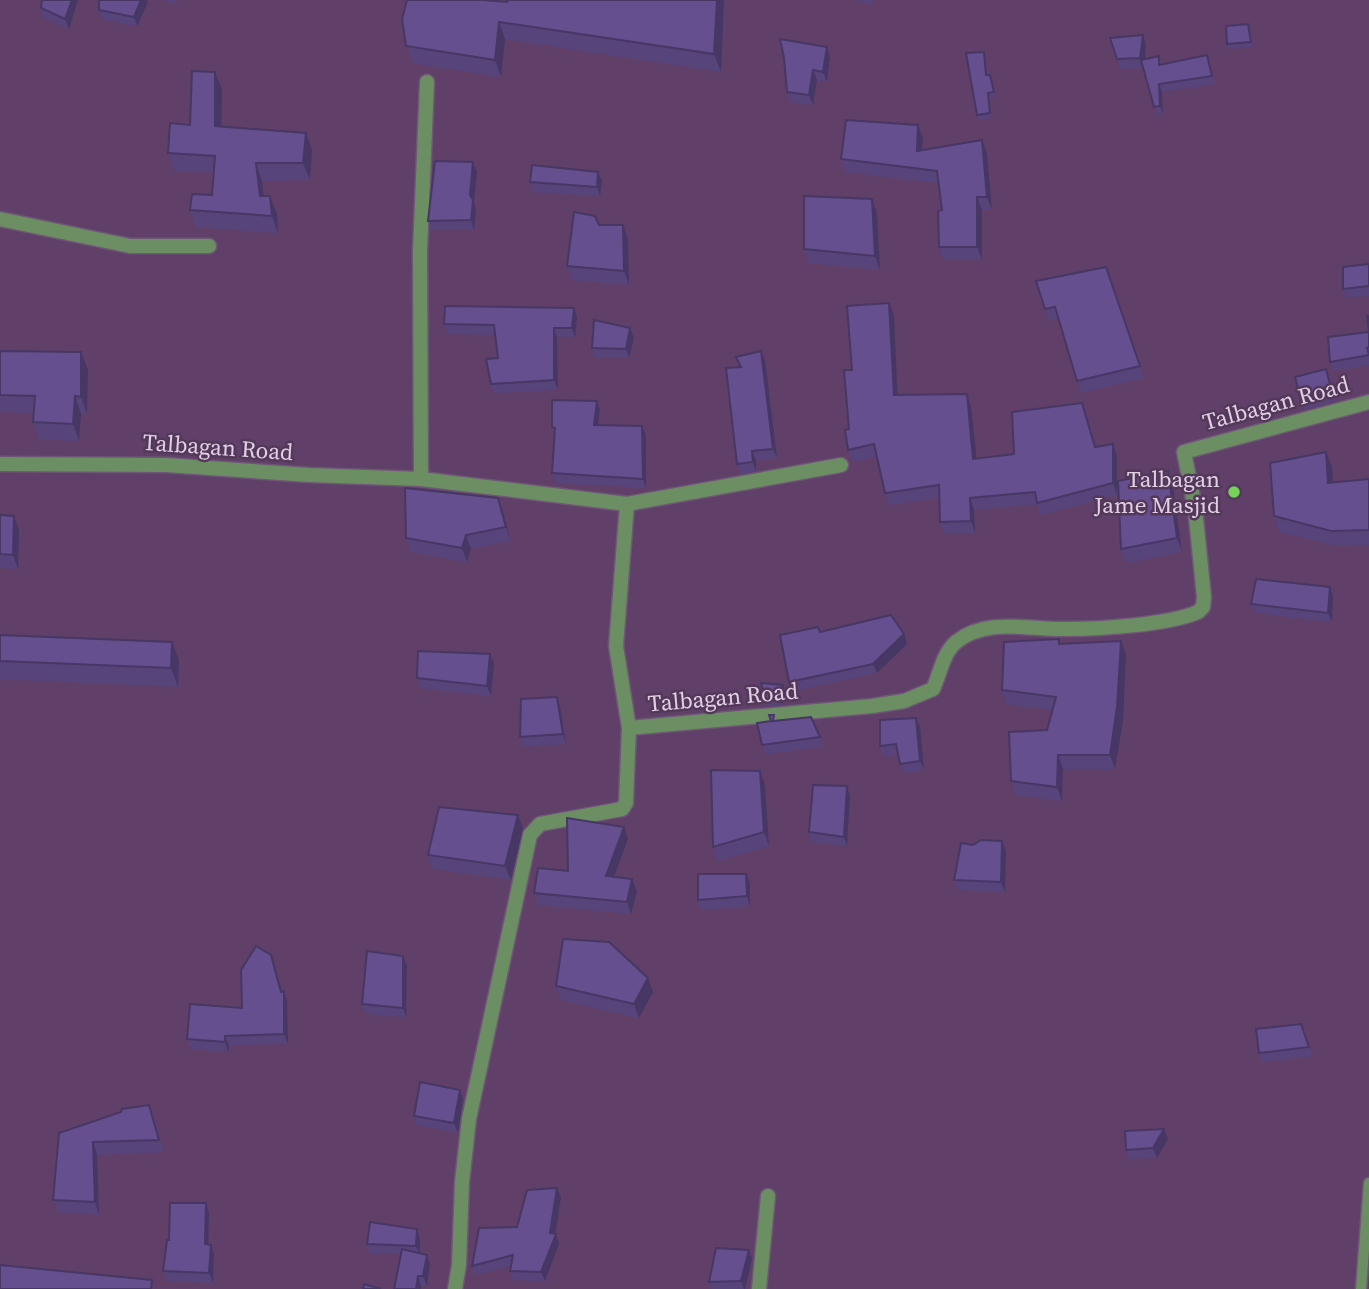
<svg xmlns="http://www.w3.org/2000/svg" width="1369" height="1289" font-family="'Source Serif 4',serif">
<rect width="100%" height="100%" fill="#53385a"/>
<path fill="#604069" d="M0 0H1369V1289H0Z"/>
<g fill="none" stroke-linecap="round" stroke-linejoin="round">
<g stroke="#6f5676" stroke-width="13">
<path id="service" d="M1361 1289 1369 1183"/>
</g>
<g stroke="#6f5676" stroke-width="17">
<path id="minor" d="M0 219 130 246H209
M0 464 166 465 309 475 421 479 627 504 616 646 629 728 872 706 904 701 933 689C940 674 943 653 956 642 987 617 1029 630 1065 629 1100 629 1167 625 1198 612L1203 607 1204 597 1195 508 1184 452 1369 402
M421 479 420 251 427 82
M627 504 841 465
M455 1289 459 1265 462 1182 469 1119 530 835 540 824 622 809 626 803 629 728
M759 1289 768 1196"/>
</g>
<use href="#service" stroke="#6c8e63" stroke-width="10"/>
<use href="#minor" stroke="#6c8e63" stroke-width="14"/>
</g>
<path fill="#57447b" d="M78 0 69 29 44 18 41 8Z
M99 0H147L148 2 137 26 103 20 99 10Z
M165 0H177L176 4Z
M724 0 721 72 505 39 501 77 413 63 406 46 507 2Z
M857 0H873L871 5Z
M1248 24 1252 47 1229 49 1227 44Z
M1143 35 1146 45 1145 59 1159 56 1162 64 1210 63 1215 84 1162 92 1163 114 1157 115 1143 68 1121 69 1110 38Z
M827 47 830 57 827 82 817 80 813 105 790 102 787 92Z
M986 57 987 75 992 79 996 96 989 98 991 118 979 120 977 115Z
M222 89 221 127 312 150 310 180 262 181 264 196H270L277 214 278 233 196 227 190 210 212 195 214 173 174 171 168 153 190 125Z
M923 138 922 150 982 140 987 153 992 210H982V260H944L939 247 942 210 938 183 846 172 841 159Z
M473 162 477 172 474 202 476 210 474 230H432L428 221Z
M602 181 600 196 533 192 530 182Z
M877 213 880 270 809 263 804 249Z
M599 225 628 239 629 285 572 280 567 266Z
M1369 264V296L1346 298 1343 289Z
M1106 267 1144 378 1081 393 1058 318 1049 321 1036 281Z
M894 315 897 395 967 394 971 406 976 459 1014 454 1082 403 1096 447 1113 444 1117 456V495L1041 515 1037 504 974 510 975 533 945 534 940 522 939 498 889 505 885 493 877 456 853 462 848 450 852 370Z
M1369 316V365L1334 371 1330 362 1369 332Z
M577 317 575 338 557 337 558 390 494 393 491 384 498 358 495 335 448 334 444 324Z
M630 328 634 338 629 358H595L592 348Z
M0 351 88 370 87 414H81L79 441 39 439 33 422 34 413 0 412Z
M736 357 765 360 777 458 756 460V471L741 474 737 464 740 367Z
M1329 378 1335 401 1304 410 1301 400Z
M600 410 599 425 642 426 646 435V488L556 483 552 473 555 434 552 427Z
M1332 467 1333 483 1369 479V545L1337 546 1280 532 1274 516Z
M1168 471 1173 485 1182 552 1126 563 1121 549Z
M498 498 503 512 511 541 471 549 467 562 411 552 406 538Z
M0 515 19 530 18 569 0 568Z
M1330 587 1333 596 1332 622 1255 613 1251 604Z
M818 627 820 632 907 644 877 673 793 691 789 682Z
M0 635 179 660 178 687 0 679Z
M1061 643 1126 655 1123 721 1115 769H1063L1062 801 1016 795 1011 781 1047 730 1052 710 1007 704 1002 690Z
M494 663 491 696 420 688 417 678Z
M783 685 784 690 782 705 767 706 766 701Z
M557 697 560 706 566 744 523 747 520 737Z
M811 717 823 747 765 754 762 745 776 721Z
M916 718 920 727 924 770 903 773 898 754 883 756 880 746Z
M760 771 765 785 769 846 718 861 713 847Z
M850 796 847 846 812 842 809 832Z
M523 828 511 880 433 869 428 855Z
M628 839 614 877 632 879 637 891 631 914 538 905 534 893 568 871Z
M1006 851 1005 892 957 890 954 880Z
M746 874 750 883V906L701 910 698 900Z
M271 955 282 992 287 1001 288 1044 229 1045 228 1052 191 1049 187 1039 242 1008Z
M403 956 407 965 406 1017 366 1014 362 1004Z
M556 986 653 992 639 1018 561 1000Z
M1301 1024 1313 1056 1262 1062 1259 1053Z
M463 1099 458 1133 417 1125 414 1116Z
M154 1118 164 1152 97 1155 99 1215 58 1212 53 1200 59 1133Z
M1168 1139 1157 1158 1129 1159 1126 1150Z
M561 1197 555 1234 559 1244 545 1281 513 1280 510 1271 511 1266 475 1275 472 1266 517 1227Z
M206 1203 209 1213 208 1244 214 1254 213 1283 167 1281 163 1271 169 1240Z
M417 1229 420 1239V1253L430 1264 427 1286H421V1289H394L401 1254 370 1253 367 1244Z
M749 1250 752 1259 745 1289H712L709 1282Z"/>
<path fill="#473764" d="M72 0H78L69 29 65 19Z
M141 0H147L148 2 137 26 134 17Z
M717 0H724L721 72 714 54Z
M499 22 505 39 501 77 495 60Z
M1143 35 1146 45 1144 68 1140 58Z
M827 47 830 57 827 82 823 72Z
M813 70 817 80 813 105 809 95Z
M215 72 222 89 221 144 215 126Z
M1159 84 1162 92 1163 114 1160 106Z
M918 125 923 138 921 164 917 151Z
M306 133 312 150 310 180 303 163Z
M982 140 987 153 992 210 987 197Z
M473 162 477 172 474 202 476 210 474 230 471 220 470 195Z
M256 163 262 181 266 213 260 196Z
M598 172 602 181 600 196 597 187Z
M270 196 277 214 278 233 272 216Z
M977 197 982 210V260L977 247Z
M872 199 877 213 880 270 875 256Z
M623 225 628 239 629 285 624 271Z
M889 303 894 315 898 407 894 395Z
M574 308 577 317 575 338 572 328Z
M554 328 557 337 558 390 554 380Z
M630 328 634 338 629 358 626 349Z
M761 351 765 360 777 458 773 449Z
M81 352 88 370 87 414 81 397Z
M967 394 971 406 978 471 973 459Z
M75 396 81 414 79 441 73 424Z
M597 401 600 410 597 434 594 425Z
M642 426 646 435V488L643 479Z
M1113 444 1117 456V495L1113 483Z
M752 451 756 460V471L753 462Z
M1326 452 1332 467 1334 499 1328 483Z
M1168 471 1173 485 1182 552 1177 538Z
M498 498 503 512 511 541 506 527Z
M970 498 974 510 975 533 971 521Z
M14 516 19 530 18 569 13 555Z
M466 535 471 549 467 562 462 548Z
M1330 587 1333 596 1332 622 1328 613Z
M904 634 907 644 877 673 873 664Z
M1121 641 1126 655 1123 721 1115 769 1110 755Z
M172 642 179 660 178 687 171 668Z
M490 654 494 663 491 696 487 686Z
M783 685 784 690 782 705 780 700Z
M557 697 560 706 566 744 563 734Z
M916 718 920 727 924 770 920 761Z
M1058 755 1063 769 1062 801 1057 787Z
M760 771 765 785 769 846 764 832Z
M847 786 850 796 847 846 844 837Z
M518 815 523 828 511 880 505 866Z
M624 827 628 839 610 888 606 876Z
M1002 841 1006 851 1005 892 1001 882Z
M746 874 750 883V906L747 896Z
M632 879 637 891 631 914 627 902Z
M271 955 284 999V991L287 1001 288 1044 284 1034 281 992Z
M403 956 407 965 406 1017 403 1008Z
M648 978 653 992 639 1018 634 1004Z
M225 1036 229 1045 228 1052 225 1042Z
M460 1090 463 1099 458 1133 454 1123Z
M1164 1129 1168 1139 1157 1158 1153 1148Z
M93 1142 97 1155 99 1215 95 1202Z
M557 1188 561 1197 555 1237 556 1234 559 1244 545 1281 541 1272 550 1233Z
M206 1203 209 1213 208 1253 205 1244Z
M417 1229 420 1239V1255L416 1246Z
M211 1245 214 1254 213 1283 209 1273Z
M749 1250 752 1259 745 1289H744L741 1281Z
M427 1255 430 1264 427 1286 423 1276Z
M418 1276 421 1286V1289H416Z"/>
<path fill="#654f8f" stroke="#473764" stroke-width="2" d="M42 0H72L65 19 41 8Z
M99 0H141L134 17 99 10Z
M407 0H483L507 2V0H717L714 54 499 22 495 60 406 46 402 19Z
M1248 24 1251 42 1227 44 1226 26Z
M1143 35 1140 58 1117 59 1110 38Z
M780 39 827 47 823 72 813 70 809 95 787 92 784 58Z
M984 52 986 75H990L994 92 988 93 990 113 977 115 966 53Z
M1207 55 1212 76 1159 84 1160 106 1154 107 1141 60 1159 56V65Z
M192 71 215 72V126L306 133 303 163H256L260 196H270L272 216 190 210 192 194 212 195 215 156 168 153 170 123 190 125Z
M846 120 918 125 917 151 982 140 987 197H977V247H939L938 211 942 210 937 171 841 159Z
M435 161 473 162 470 195 473 200 471 220 428 221Z
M532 165 598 172 597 187 530 182Z
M804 196 872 199 875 256 804 249Z
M574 212 595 216 599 225H623L624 271 567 266Z
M1369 264V286L1343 289V267Z
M1106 267 1140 366 1077 381 1055 307 1045 309 1036 281Z
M889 303 894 395 967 394 973 459 1014 454 1012 412 1082 403 1095 447 1113 444V483L1037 503 1035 492 970 498 971 521 940 522 939 485 885 493 874 444 848 450 845 430 849 429 844 370H852L847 306Z
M445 306 574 308 572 328H554V380L491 384 486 359 498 358 494 325 444 324Z
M1367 316H1369V347L1367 348 1369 355 1330 362 1328 337 1369 332Z
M594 320 630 328 626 349 592 348Z
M0 351 81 352V397L75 396 73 424 33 422 35 396 0 395Z
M761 351 773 449 752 451 753 462 737 464 726 368 741 367 736 357Z
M1326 369 1332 392 1301 400 1295 377Z
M552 400 597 401 594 425 642 426 643 479 552 473 555 428 552 427Z
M1326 452 1328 483 1369 479V530L1331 531 1274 516 1270 463Z
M1168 471 1177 538 1121 549 1118 481Z
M405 488 498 498 506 527 466 535 462 548 406 538Z
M0 515 14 516 13 555 0 554Z
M1256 579 1330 587 1328 613 1251 604Z
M891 615 904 634 873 664 789 682 780 635 818 627 820 632Z
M0 635 172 642 171 668 0 661Z
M1059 639V644L1121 641 1117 707 1110 755H1058L1057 787 1011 781 1009 732 1047 730 1056 697 1002 690 1004 642Z
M418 651 490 654 487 686 417 678Z
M761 683 783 685 780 700 766 701Z
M557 697 563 734 520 737 521 699Z
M769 715H774L773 721 811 717 820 737 762 745 757 723 771 721Z
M916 718 920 761 900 764 896 744 880 746V720Z
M711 770 760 771 764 832 713 847Z
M813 785 847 786 844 837 809 832Z
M439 807 518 815 505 866 428 855Z
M567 818 624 827 606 876 632 879 627 902 534 893 538 868 568 871Z
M981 840 1002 841 1001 882 954 880 961 843 973 845Z
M698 874H746L747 896 698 900Z
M563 939 609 942 648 978 634 1004 556 986Z
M256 946 271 955 281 992 284 991V1034L225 1036V1042L187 1039 190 1004 242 1008 241 970Z
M367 951 403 956V1008L362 1004Z
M1301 1024 1309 1047 1259 1053 1256 1029Z
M420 1082 460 1090 454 1123 414 1116Z
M149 1105 159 1140 93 1142 95 1202 53 1200 59 1133 121 1112 122 1109Z
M1164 1129 1153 1148 1126 1150 1125 1131Z
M557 1188 550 1233 556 1234 541 1272 510 1271 513 1255 472 1266 479 1228 517 1227 527 1190Z
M170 1203H206L205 1244 211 1245 209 1273 163 1271 167 1240H169Z
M370 1222 417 1229 416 1246 367 1244Z
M716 1248 749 1250 741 1281 709 1282Z
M402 1249 427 1255 423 1276H418L416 1289H394Z
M0 1265 152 1280 151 1289H0Z
M364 1284 381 1289H363Z"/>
<circle fill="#76d25a" stroke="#53385a" stroke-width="2.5" cx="1234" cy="492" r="7"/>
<g text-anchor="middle" stroke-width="5" stroke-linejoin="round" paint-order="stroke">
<g font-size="23" fill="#e1d0e5" stroke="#53385a">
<text transform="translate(1276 403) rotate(-15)" y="8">Talbagan Road</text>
<text transform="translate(218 447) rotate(4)" y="8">Talbagan Road</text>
<text transform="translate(723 697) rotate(-5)" y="8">Talbagan Road</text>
</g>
<g font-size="23" fill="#e1d0e5" stroke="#53385a" text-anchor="end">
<text x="1220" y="487">Talbagan<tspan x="1220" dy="26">Jame Masjid</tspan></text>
</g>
</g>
</svg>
